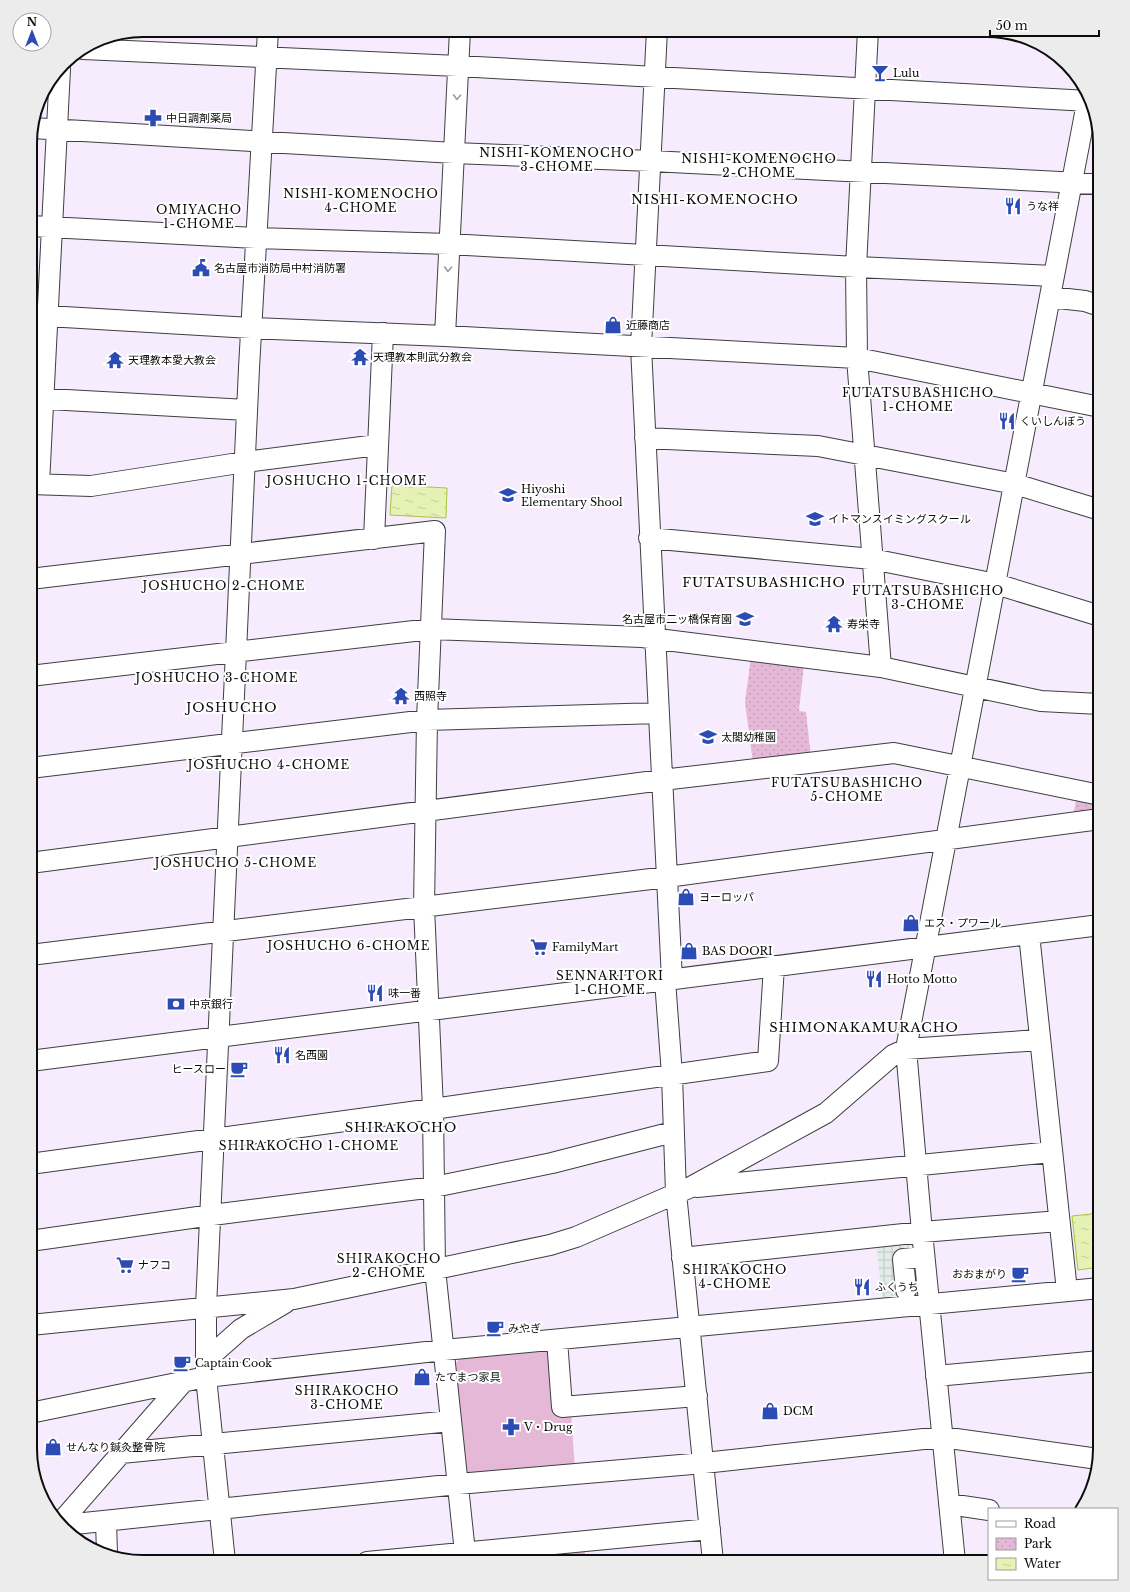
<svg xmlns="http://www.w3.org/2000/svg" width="1130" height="1592" font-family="'Libre Baskerville','Noto Sans JP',serif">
<defs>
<pattern id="industrial-grid" width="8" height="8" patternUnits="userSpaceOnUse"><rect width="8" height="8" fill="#e1ebe8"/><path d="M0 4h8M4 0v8" fill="none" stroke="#c0c8c6"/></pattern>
<pattern id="park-dots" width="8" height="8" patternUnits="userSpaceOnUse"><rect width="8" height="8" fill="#e6b8d8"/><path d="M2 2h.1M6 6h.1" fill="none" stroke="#c49db8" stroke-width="1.8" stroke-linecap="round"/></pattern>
<pattern id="water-ripples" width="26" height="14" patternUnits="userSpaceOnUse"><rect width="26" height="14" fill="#e6f2b4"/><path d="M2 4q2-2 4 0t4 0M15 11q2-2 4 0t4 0" fill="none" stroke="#c4ce9a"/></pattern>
</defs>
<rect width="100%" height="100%" fill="#f7ecfe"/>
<path fill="url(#industrial-grid)" d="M909 1239 914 1294 882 1297 876 1242Z"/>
<path fill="#e6b8d8" d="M546 1351 551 1356 571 1412 575 1470 465 1478 456 1363 460 1358Z"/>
<path fill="url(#park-dots)" d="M751 657 804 664 799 711 806 712 811 757 753 763 745 702Z
M1076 799 1100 803V816L1073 819Z
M584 1545 586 1562H473Z"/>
<path fill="url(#water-ripples)" stroke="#a7c540" d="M392 485 447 488 446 518 390 515Z
M1100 1213V1267L1078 1270 1072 1216Z"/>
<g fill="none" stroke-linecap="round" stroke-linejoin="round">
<g stroke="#3f3f3f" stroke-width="22">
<path id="minor" d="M657 30 641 347 672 980
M868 30 856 267 857 358 881 667
M83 49 458 66 1089 101
M32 128 454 153 651 161 1100 184
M30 226 256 238 449 244 856 267 1054 276
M1050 297 1085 301 1100 306
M30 315 251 328 445 336 857 358 1100 407
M445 336 460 30
M30 398 247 410
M645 438 818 446 1015 484 1100 510
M30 484 91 486 245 462 377 445
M39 484 60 69
M649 538 872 559 996 584 1100 616
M374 539 383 333
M30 579 435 531 427 720 424 907 433 1109 435 1269 466 1562
M30 676 431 629 642 637 881 667 1041 701 1100 704
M30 768 427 720 659 713
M30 863 662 780 894 753 1100 795
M1029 934 1067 1291
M30 955 667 877 1100 819
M665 980 672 1075 676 1193 713 1562
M30 1061 1100 925
M30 1164 433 1109 768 1061 774 966
M697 1187 1052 1152
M30 1241 212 1215 434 1187 552 1163 673 1132
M682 1258 922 1232 1059 1221
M906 1290 903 1259 924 1257
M30 1325 294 1299 550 1245 576 1237 689 1188 826 1113 893 1055 906 1049 1040 1040
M557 1340 562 1407 697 1396
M206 1360 241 1329 285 1303
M936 1376 1100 1361
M30 1413 206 1377 444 1350 1100 1288
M121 1453 451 1421
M949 1504 989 1510
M61 1522 185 1380
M106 1522 107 1553
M65 1525 458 1484 704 1463 942 1437 1098 1459
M225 1562 206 1377V1307L249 368 268 30
M367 1562 710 1529
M955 1562 922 1232 906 1049 1088 98"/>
</g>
<use href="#minor" stroke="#fff" stroke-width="20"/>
</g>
<defs><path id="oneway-chevron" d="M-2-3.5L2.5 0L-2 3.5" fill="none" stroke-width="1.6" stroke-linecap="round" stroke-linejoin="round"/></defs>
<g stroke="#9e9e9e">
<use href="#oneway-chevron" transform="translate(457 97) rotate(93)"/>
<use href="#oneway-chevron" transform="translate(448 269) rotate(93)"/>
</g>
<defs>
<g id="bar-bare" transform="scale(1.38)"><path d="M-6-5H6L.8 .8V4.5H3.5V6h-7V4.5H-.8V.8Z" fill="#2d4bb4" stroke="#fff" stroke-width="2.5" paint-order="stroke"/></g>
<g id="pharmacy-bare" transform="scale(1.38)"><path d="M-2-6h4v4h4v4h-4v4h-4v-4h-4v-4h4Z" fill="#2d4bb4" stroke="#fff" stroke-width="2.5" paint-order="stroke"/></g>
<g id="restaurant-bare" transform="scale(1.38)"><path d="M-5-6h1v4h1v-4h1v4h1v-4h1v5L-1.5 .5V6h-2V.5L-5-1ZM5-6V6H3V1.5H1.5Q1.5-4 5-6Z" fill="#2d4bb4" stroke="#fff" stroke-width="2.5" paint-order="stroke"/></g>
<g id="civic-bare" transform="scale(1.38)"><path d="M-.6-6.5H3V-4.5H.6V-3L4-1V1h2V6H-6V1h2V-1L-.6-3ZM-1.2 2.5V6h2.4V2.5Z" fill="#2d4bb4" stroke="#fff" stroke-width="2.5" paint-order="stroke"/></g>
<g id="shop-bare" transform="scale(1.38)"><path d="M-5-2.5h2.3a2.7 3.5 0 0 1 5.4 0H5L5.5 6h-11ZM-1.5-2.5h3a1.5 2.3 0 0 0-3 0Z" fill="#2d4bb4" stroke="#fff" stroke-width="2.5" paint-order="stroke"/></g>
<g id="temple-bare" transform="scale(1.38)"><path d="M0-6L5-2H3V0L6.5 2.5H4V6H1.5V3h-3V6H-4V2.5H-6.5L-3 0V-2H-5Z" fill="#2d4bb4" stroke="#fff" stroke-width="2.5" paint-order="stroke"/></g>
<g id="school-bare" transform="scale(1.38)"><path d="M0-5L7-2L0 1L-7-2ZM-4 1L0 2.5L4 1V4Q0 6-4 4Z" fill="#2d4bb4" stroke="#fff" stroke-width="2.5" paint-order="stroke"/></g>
<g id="university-bare" transform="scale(1.38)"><path d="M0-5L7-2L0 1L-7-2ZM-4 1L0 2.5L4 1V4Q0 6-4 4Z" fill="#2d4bb4" stroke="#fff" stroke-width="2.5" paint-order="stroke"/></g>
<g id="supermarket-bare" transform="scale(1.38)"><path d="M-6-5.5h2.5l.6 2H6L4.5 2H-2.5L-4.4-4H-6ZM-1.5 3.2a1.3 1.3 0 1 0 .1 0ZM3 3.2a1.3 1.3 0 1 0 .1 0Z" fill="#2d4bb4" stroke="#fff" stroke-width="2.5" paint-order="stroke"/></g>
<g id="bank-bare" transform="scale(1.38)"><path d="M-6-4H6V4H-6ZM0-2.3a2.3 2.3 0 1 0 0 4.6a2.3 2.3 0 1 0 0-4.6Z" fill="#2d4bb4" stroke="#fff" stroke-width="2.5" paint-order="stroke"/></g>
<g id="cafe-bare" transform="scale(1.38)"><path d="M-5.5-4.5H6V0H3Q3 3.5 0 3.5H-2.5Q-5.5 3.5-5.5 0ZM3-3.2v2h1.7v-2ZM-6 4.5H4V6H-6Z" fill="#2d4bb4" stroke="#fff" stroke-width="2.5" paint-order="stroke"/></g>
</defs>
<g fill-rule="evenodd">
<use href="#bar-bare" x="880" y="73"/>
<use href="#pharmacy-bare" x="153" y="118"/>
<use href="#restaurant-bare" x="1013" y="206"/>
<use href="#civic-bare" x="201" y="268"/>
<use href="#shop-bare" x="613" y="325"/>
<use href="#temple-bare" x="360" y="357"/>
<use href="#temple-bare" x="115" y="360"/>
<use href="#restaurant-bare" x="1007" y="421"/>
<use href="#school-bare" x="508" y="495"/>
<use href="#university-bare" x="815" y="519"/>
<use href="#school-bare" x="745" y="619"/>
<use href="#temple-bare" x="834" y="624"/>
<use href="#temple-bare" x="401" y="696"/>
<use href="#school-bare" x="708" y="737"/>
<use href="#shop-bare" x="686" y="897"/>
<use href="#shop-bare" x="911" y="923"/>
<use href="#supermarket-bare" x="539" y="947"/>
<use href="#shop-bare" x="689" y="951"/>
<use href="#restaurant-bare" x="874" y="979"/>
<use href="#restaurant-bare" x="375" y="993"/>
<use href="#bank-bare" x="176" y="1004"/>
<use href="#restaurant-bare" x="282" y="1055"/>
<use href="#cafe-bare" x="239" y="1069"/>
<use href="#supermarket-bare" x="125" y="1265"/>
<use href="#cafe-bare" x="1020" y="1274"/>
<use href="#restaurant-bare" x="862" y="1287"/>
<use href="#cafe-bare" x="495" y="1328"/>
<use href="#cafe-bare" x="182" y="1363"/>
<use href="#shop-bare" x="422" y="1377"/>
<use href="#shop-bare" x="770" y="1411"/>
<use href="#pharmacy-bare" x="511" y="1427"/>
<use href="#shop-bare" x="53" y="1447"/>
</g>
<g text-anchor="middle" stroke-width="4" stroke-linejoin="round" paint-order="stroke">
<g font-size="11" fill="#0c0c0c" stroke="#fff" text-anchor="start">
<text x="893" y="77">Lulu</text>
<text x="166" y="122">中日調剤薬局</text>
<text x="1026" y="210">うな祥</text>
<text x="214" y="272">名古屋市消防局中村消防署</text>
<text x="626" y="329">近藤商店</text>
<text x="373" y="361">天理教本則武分教会</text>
<text x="128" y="364">天理教本愛大教会</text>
<text x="1020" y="425">くいしんぼう</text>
<text x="521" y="493">Hiyoshi<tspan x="521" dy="13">Elementary Shool</tspan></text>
<text x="828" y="523">イトマンスイミングスクール</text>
<text x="732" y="623" text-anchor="end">名古屋市二ッ橋保育園</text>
<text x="847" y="628">寿栄寺</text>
<text x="414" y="700">西照寺</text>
<text x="721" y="741">太閤幼稚園</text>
<text x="699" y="901">ヨーロッパ</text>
<text x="924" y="927">エス・プワール</text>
<text x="552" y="951">FamilyMart</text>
<text x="702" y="955">BAS DOORI</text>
<text x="887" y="983">Hotto Motto</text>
<text x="388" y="997">味一番</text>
<text x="189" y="1008">中京銀行</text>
<text x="295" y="1059">名西園</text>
<text x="226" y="1073" text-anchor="end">ヒースロー</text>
<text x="138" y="1269">ナフコ</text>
<text x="1007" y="1278" text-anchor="end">おおまがり</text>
<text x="875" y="1291">ふくうち</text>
<text x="508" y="1332">みやぎ</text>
<text x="195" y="1367">Captain Cook</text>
<text x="435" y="1381">たてまつ家具</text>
<text x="783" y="1415">DCM</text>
<text x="524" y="1431">V・Drug</text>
<text x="66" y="1451">せんなり鍼灸整骨院</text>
</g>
<g font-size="12" letter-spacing="1" fill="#0c0c0c" stroke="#fff">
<text x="557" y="157">NISHI-KOMENOCHO<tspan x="557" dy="14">3-CHOME</tspan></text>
<text x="759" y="163">NISHI-KOMENOCHO<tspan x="759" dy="14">2-CHOME</tspan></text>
<text x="361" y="198">NISHI-KOMENOCHO<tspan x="361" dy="14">4-CHOME</tspan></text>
<text x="199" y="214">OMIYACHO<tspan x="199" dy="14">1-CHOME</tspan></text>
<text x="918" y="397">FUTATSUBASHICHO<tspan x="918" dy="14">1-CHOME</tspan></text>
<text x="347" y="485">JOSHUCHO 1-CHOME</text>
<text x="224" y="590">JOSHUCHO 2-CHOME</text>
<text x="928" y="595">FUTATSUBASHICHO<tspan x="928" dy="14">3-CHOME</tspan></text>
<text x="217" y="682">JOSHUCHO 3-CHOME</text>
<text x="269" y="769">JOSHUCHO 4-CHOME</text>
<text x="847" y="787">FUTATSUBASHICHO<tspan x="847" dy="14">5-CHOME</tspan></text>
<text x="236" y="867">JOSHUCHO 5-CHOME</text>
<text x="349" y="950">JOSHUCHO 6-CHOME</text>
<text x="610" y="980">SENNARITORI<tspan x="610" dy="14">1-CHOME</tspan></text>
<text x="309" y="1150">SHIRAKOCHO 1-CHOME</text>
<text x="389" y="1263">SHIRAKOCHO<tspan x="389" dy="14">2-CHOME</tspan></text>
<text x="735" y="1274">SHIRAKOCHO<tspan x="735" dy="14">4-CHOME</tspan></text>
<text x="347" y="1395">SHIRAKOCHO<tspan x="347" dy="14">3-CHOME</tspan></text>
</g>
<g font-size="13" letter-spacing="1" fill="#0c0c0c" stroke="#fff">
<text x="715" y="204">NISHI-KOMENOCHO</text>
<text x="764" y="587">FUTATSUBASHICHO</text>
<text x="232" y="712">JOSHUCHO</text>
<text x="864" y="1032">SHIMONAKAMURACHO</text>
<text x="401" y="1132">SHIRAKOCHO</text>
</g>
</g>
<path d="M0 0H1130V1592H0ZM143 37H987A106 106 0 0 1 1093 143V1449A106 106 0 0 1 987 1555H143A106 106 0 0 1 37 1449V143A106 106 0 0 1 143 37Z" fill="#ececec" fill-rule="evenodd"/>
<path fill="none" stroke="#0c0c0c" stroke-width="2" d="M143 37H987A106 106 0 0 1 1093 143V1449A106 106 0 0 1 987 1555H143A106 106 0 0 1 37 1449V143A106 106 0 0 1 143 37Z"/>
<rect x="988" y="1508" width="130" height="72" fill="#ffffff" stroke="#9e9e9e"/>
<rect x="996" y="1521" width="20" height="6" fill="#ffffff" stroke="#9e9e9e"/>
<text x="1024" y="1528" font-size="12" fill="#0c0c0c">Road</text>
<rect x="996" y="1538" width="20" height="12" fill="url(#park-dots)" stroke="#9e9e9e"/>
<text x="1024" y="1548" font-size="12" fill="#0c0c0c">Park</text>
<rect x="996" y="1558" width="20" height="12" fill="url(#water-ripples)" stroke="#9e9e9e"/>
<text x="1024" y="1568" font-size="12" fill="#0c0c0c">Water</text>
<g transform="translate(32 32)"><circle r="19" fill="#ffffff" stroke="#9e9e9e"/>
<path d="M0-3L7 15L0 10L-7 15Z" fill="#2d4bb4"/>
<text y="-6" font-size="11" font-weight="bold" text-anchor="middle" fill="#0c0c0c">N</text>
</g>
<path d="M990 30v6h109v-6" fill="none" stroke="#0c0c0c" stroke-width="2"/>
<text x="996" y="30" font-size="12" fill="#0c0c0c" stroke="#ffffff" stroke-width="3" paint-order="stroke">50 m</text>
</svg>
